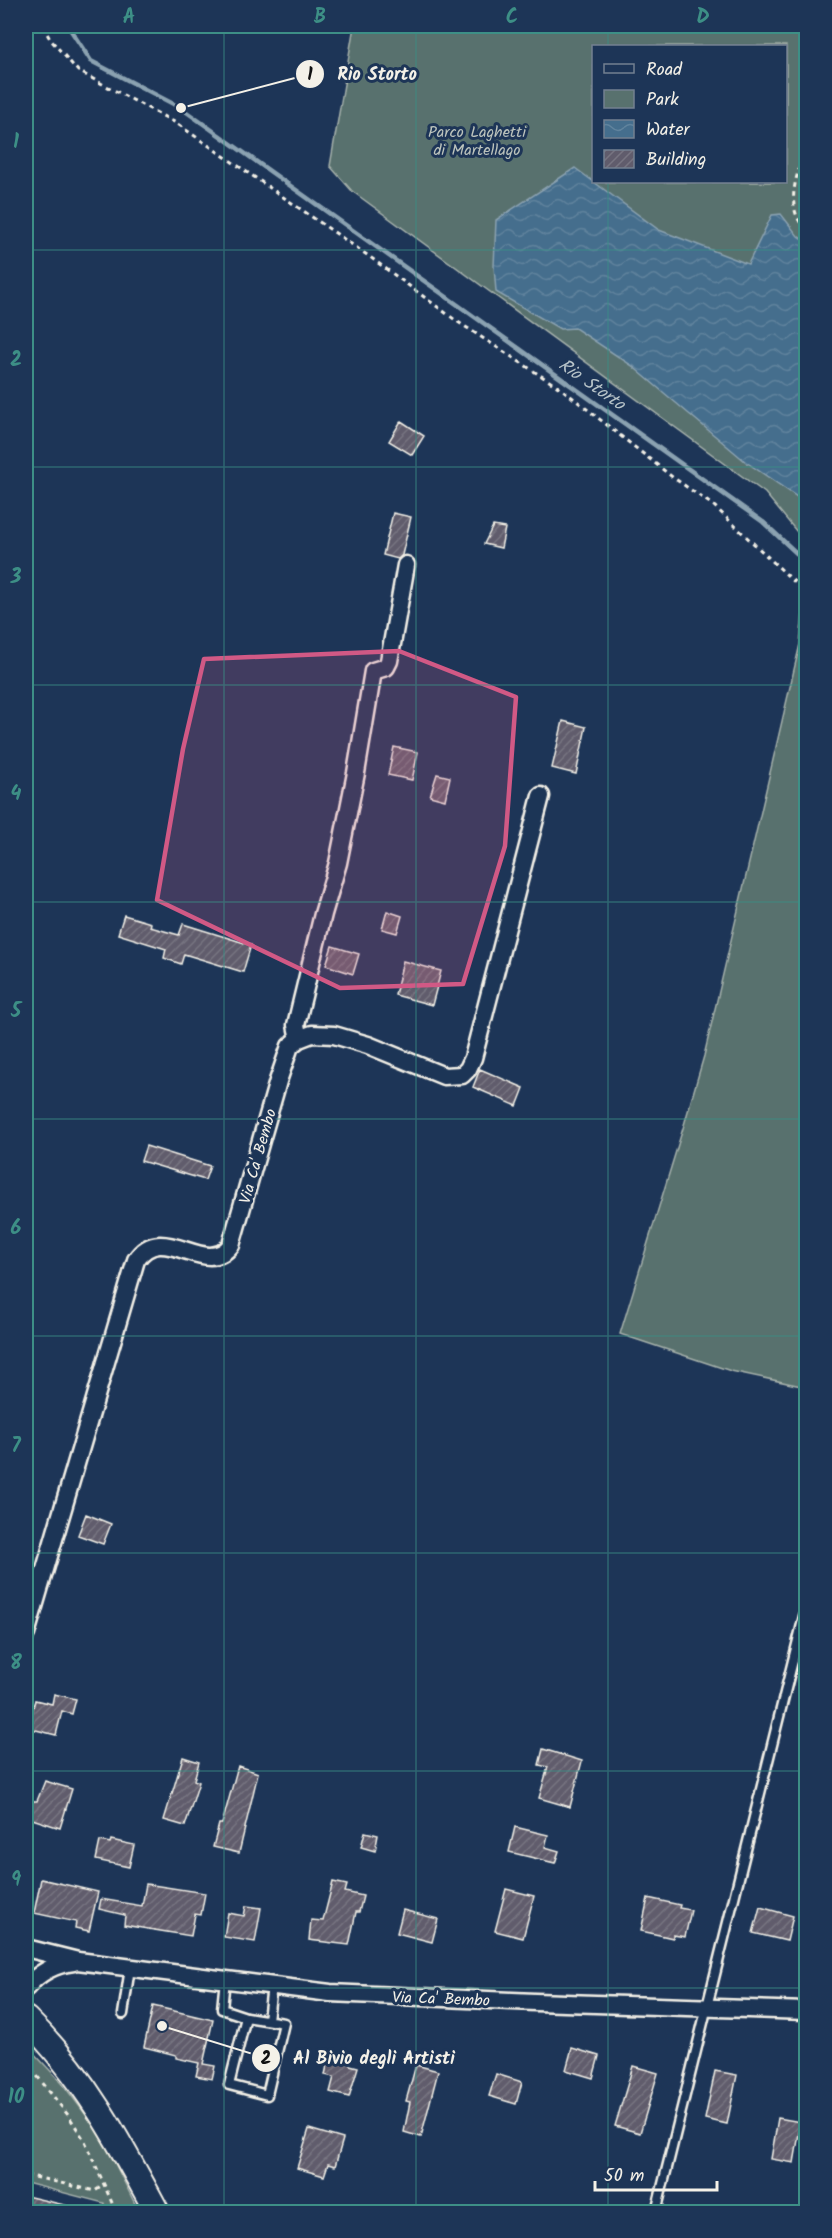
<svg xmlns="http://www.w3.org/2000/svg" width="832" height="2238" font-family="Kalam,sans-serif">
<defs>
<pattern id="water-waves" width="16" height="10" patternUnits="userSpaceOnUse" patternTransform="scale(1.5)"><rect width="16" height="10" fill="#456e8d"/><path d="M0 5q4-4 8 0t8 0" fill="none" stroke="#60839d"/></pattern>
<pattern id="building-hatch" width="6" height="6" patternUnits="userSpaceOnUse" patternTransform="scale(1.5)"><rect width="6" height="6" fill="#605c6c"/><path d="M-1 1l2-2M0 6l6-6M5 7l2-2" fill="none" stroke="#777481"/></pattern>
</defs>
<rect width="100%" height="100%" fill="#1d3557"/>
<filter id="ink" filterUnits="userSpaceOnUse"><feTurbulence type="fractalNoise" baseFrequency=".0167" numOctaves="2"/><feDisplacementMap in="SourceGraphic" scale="12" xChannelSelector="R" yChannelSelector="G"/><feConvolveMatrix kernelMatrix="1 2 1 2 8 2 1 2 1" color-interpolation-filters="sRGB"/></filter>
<g filter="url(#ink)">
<path fill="#58716e" stroke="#a6b1ab" stroke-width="1.5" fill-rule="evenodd" d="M354 26H806V543L765 493 352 191 330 166ZM594 46H786V182H594Z
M806 579V1387L731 1371 620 1334 684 1125 704 1056 800 644Z
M26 2045 62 2083 101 2135 139 2212H103L104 2203 26 2183Z"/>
<path fill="url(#water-waves)" stroke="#8ba2b1" stroke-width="1.5" d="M575 168 659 230 748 264 772 215 781 214 798 236 802 239H806V503L746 462 631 365 575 328 560 329 496 292 494 266 496 220Z"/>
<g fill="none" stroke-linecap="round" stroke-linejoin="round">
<path stroke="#8ba2b1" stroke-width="4.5" d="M68 26 91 61 181 108 763 522 806 562"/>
</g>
<path fill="url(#building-hatch)" stroke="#f4f1e8" stroke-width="1.5" d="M401 421 424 436 412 455 389 441Z
M393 513 411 517 402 555 398 559 383 555Z
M493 526 505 528 501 548 484 544Z
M563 721 586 727 576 774 552 768Z
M394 747 418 752 412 780 388 775Z
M437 774 450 777 445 800 430 796Z
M387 911 402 916 397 933 382 929Z
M124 915 151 923 150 927 179 935 183 924 251 945 243 972 184 954 181 964 164 958 166 949 118 934Z
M332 946 359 954 353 974 326 965Z
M403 961 441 971 432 1005 395 995Z
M480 1069 524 1088 517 1106 473 1087Z
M146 1146 210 1166 205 1180 141 1161Z
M86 1514 111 1524 103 1544 78 1535Z
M54 1694 76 1699 72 1714 62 1711 56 1735 28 1728 35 1700 52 1704Z
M543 1749 582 1761 570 1807 539 1798 548 1767 539 1765Z
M183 1757 199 1762 194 1780 199 1782 185 1826 164 1820Z
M238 1766 258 1773 239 1853 213 1847 219 1824H222Z
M45 1781 72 1789 60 1828 26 1817V1801H37Z
M515 1827 548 1835 545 1847 559 1851 555 1863 509 1852Z
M365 1832 378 1835 375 1851 361 1847Z
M111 1840 134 1845 129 1867 96 1860 100 1841 110 1843Z
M41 1879 98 1892 89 1931 75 1928 76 1922 34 1913Z
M333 1882 347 1885 345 1892 363 1896 359 1912H356L349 1945 309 1940 311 1920 323 1921Z
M146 1884 205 1893 201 1915 195 1914 191 1936 124 1925 125 1915 99 1909 101 1899 142 1906Z
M506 1889 534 1896 523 1938 495 1931Z
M648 1898 680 1905 679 1908 691 1910 685 1937 673 1935V1938L641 1931Z
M246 1906 261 1908 255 1942 224 1937 228 1913 244 1916Z
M760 1907 793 1916 787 1941 753 1933Z
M403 1910 438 1919 432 1942 397 1933Z
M153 2006 213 2020 203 2064 215 2066 212 2079 196 2076 199 2063 176 2058V2055L144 2047Z
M572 2048 599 2056 593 2078 566 2070Z
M329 2056 347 2059 350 2065 358 2067 349 2097 330 2092 334 2077 325 2075Z
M416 2065 438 2071 421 2137 404 2132 410 2102 406 2101Z
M633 2066 658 2073 640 2133 615 2126Z
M715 2071 737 2075 727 2124 705 2119Z
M496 2074 522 2082 516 2104 489 2096Z
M778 2118 801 2122 794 2163 771 2159Z
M309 2129 343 2139 335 2166 328 2164 324 2176 297 2168Z
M26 2196 73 2207V2212H26Z"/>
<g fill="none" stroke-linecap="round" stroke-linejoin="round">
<g stroke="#f4f1e8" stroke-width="13">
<path id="lane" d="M225 1979 222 2009 246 2017 229 2085 267 2095 284 2023 246 2017
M123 2014 130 1968
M268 2020 272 1985
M656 2212 806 1608"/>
</g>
<g stroke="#f4f1e8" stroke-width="21">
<path id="street" d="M299 1039 296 1025 323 914 338 863 356 773 373 671 386 667 389 661 406 565
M26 1634 136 1260C163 1219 205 1279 231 1245L278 1081 290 1046 299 1039 312 1034 334 1035 368 1045 444 1076 462 1075 468 1069 473 1058 541 796
M26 1948 78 1961 330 1993 535 2002 806 2011
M26 1988C39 1972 54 1964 74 1962"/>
</g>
<g stroke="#f4f1e8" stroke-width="28">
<path id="secondary" d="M26 2019C83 2074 120 2143 157 2212"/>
</g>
<path stroke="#f4f1e8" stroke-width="3" stroke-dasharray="4.5 4.5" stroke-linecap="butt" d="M43 26 50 39 78 71 176 123 370 257 458 322 563 390 671 476 714 506 806 593
M806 149C798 171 786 200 800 222H806
M26 2062 68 2115 85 2141 116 2212
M26 2175 95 2191 104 2185"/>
<use href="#lane" stroke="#1d3557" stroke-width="8"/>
<use href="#street" stroke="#1d3557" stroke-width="16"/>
<use href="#secondary" stroke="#1d3557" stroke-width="24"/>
</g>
</g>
<path fill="#d15985" fill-opacity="0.2" stroke="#d15985" stroke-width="4.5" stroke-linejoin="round" d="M399 651 516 697 505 846 463 984 340 988 157 900 183 749 204 659Z"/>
<path fill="none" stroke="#3d8f86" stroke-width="1.5" stroke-opacity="0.55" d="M224 26V2212M416 26V2212M608 26V46M608 182V2212M26 250H806M26 467H806M26 685H806M26 902H806M26 1119H806M26 1336H806M26 1553H806M26 1771H806M26 1988H806"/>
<g text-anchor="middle" stroke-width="6" stroke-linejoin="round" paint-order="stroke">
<g font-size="16" fill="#bdc4bd" stroke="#1d3557">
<text x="477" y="137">Parco Laghetti<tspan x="477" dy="18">di Martellago</tspan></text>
</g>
<g font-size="16" fill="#f4f1e8" stroke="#1d3557">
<text transform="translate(257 1156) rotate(-74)" y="6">Via Ca' Bembo</text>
<text transform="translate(441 1998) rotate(2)" y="6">Via Ca' Bembo</text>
</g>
<g font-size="18" font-style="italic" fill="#b7c3c8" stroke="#1d3557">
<text transform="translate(592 384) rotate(35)" y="6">Rio Storto</text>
</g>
</g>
<path fill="none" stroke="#f4f1e8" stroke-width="2" d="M181 108L310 74M162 2026L266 2058"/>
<g fill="#f4f1e8" stroke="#1d3557" stroke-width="2">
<circle cx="181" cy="108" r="6"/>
<circle cx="162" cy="2026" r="6"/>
<circle cx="310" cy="74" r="15"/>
<circle cx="266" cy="2058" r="15"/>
</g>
<g font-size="18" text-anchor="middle" font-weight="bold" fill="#111">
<text x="310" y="80">1</text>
<text x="266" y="2064">2</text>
</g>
<g font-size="18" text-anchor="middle" font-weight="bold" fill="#f4f1e8" stroke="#1d3557" stroke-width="6" stroke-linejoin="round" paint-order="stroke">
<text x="377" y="80">Rio Storto</text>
<text x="374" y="2064">Al Bivio degli Artisti</text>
</g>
<rect width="832" height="2238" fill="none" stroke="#1d3557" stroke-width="66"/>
<rect x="592" y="45" width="195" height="138" fill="#1d3557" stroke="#738091" stroke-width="1.5"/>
<rect x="604" y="64" width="30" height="9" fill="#1d3557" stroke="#738091" stroke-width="1.5"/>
<text x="646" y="75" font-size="18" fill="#f4f1e8">Road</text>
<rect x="604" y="90" width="30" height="18" fill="#58716e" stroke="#738091" stroke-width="1.5"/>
<text x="646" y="105" font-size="18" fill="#f4f1e8">Park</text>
<rect x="604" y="120" width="30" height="18" fill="url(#water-waves)" stroke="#738091" stroke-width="1.5"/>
<text x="646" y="135" font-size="18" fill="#f4f1e8">Water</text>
<rect x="604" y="150" width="30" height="18" fill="url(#building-hatch)" stroke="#738091" stroke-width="1.5"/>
<text x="646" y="165" font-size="18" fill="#f4f1e8">Building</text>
<path d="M595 2181v9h122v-9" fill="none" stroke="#f4f1e8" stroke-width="3"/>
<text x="604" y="2181" font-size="18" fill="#f4f1e8" stroke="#1d3557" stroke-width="4.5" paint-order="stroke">50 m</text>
<rect x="33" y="33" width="766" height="2172" fill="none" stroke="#3d8f86" stroke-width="2"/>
<g font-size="20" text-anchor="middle" font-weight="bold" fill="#3d8f86">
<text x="129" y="23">A</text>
<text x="320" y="23">B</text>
<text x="512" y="23">C</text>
<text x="703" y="23">D</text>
<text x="16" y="148">1</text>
<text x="16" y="366">2</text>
<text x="16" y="583">3</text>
<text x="16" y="800">4</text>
<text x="16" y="1017">5</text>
<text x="16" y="1234">6</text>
<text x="16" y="1452">7</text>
<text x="16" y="1669">8</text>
<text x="16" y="1886">9</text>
<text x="16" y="2103">10</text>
</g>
</svg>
